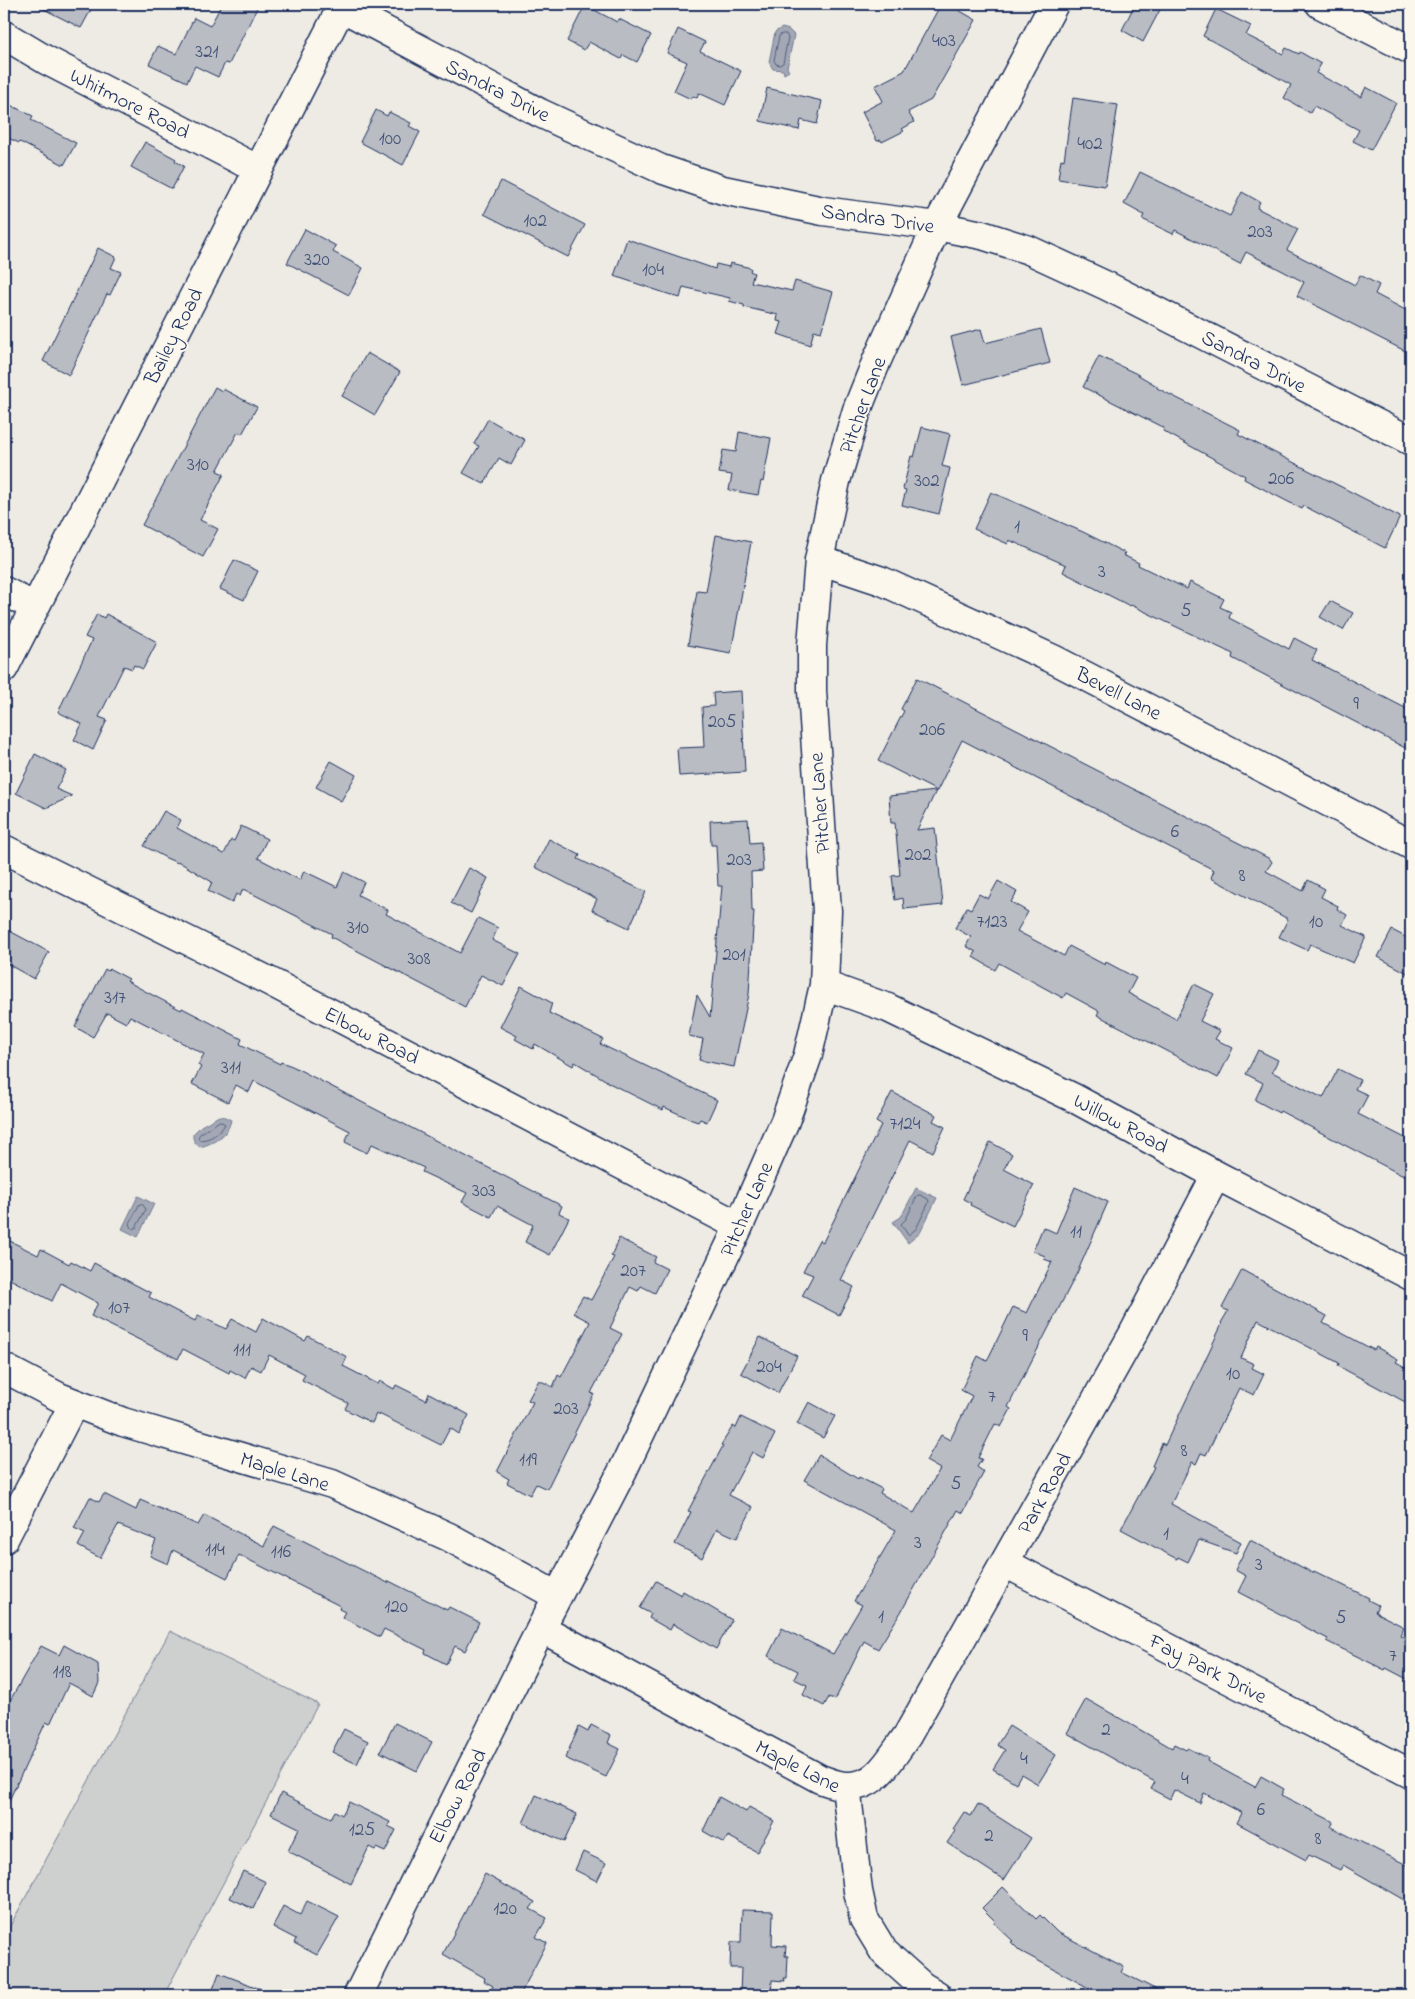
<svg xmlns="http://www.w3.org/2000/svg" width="1415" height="1999" font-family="'Indie Flower',sans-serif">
<rect width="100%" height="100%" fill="#eeebe4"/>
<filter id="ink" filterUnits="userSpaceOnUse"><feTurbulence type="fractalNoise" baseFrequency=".02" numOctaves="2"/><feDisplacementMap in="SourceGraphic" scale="10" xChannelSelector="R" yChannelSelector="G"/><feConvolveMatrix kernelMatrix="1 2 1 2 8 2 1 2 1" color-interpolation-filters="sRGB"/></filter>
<g filter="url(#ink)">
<path fill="#cecfcf" stroke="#747f96" d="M170 1631 318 1704 164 1995H4V1937Z"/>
<path fill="#a3a8b4" stroke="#6d7892" d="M782 28 789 30 794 35 787 68 789 71 784 74 783 70 773 69 769 62 775 32Z
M219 1116 225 1117 231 1120C228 1136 214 1143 200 1147L195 1143 193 1138V1134L201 1126Z
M916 1188 937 1198 920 1233 908 1243 893 1222 901 1217Z
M138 1196 154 1204 138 1237 122 1229Z"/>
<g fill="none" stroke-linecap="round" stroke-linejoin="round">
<path stroke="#515f80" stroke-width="1" d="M782 34H786L788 38 783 63 780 65 776 64 774 60 779 36Z
M220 1121 225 1124C220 1133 210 1140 199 1140L198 1137 200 1134Z
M920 1195 928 1199 929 1202 916 1229 908 1235 901 1224 906 1219 917 1196Z
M142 1204 146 1209 136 1228 133 1229 129 1225 139 1205Z"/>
</g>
<path fill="#b9bcc3" stroke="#1b2f5e" d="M34 4H94L81 28Z
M222 4H259L229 64 225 63 218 77 195 66 187 82 149 64 158 46 176 54 194 18 210 26Z
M941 4H948L976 20 931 100 908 112 914 122 902 129 904 131 882 142 881 140 877 141 862 112 883 101 875 86 904 71Z
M1135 4H1163L1143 42 1122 30Z
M585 5 617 22 619 19 651 35 637 62 623 55 621 59 589 42 584 50 567 41Z
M1216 9 1251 26 1246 35 1283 54 1286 48 1299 54 1300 52 1321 64 1316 73 1361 97 1366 87 1396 103 1371 150 1353 141 1359 130 1314 106 1310 113 1284 98 1291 85 1203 36Z
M678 29 705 42 700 51 741 71 725 105 699 93 697 98 693 96 691 99 674 91 687 62 667 53Z
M767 88 822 101 817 124 801 120 799 130 760 121Z
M1073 98 1118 105 1105 186 1058 179 1061 159 1064 160Z
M4 102 33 116 31 120 76 143 64 165 20 142 19 143 4 136Z
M376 110 387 116 389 112 411 123 409 126 420 132 403 165 360 142Z
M145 142 176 159 175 161 184 166 172 189 131 167Z
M1140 172 1230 216 1242 192 1260 202 1257 208 1298 229 1287 250 1355 285 1360 275 1379 285 1375 294 1411 313V354L1297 296 1304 282 1246 252 1240 264 1175 230 1173 234 1142 219 1144 215 1124 204Z
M501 181 585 225 568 257 484 214Z
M305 229 336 246 333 252 363 268 349 295 287 263Z
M627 239 715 269 716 264 729 267 730 263 751 268 750 271 754 273 751 282 792 291 795 281 833 292 821 332 814 330 810 345 778 334 782 322 777 321 778 315 744 307V305L729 301 730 298 683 287 680 298 614 276Z
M98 248 116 257 111 268 121 272 110 295 107 294 69 375 43 361Z
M981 329 985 343 1041 329 1050 363 963 385 951 337Z
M367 353 400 372 375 415 342 396Z
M1099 356 1135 373 1157 386V388L1240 430 1238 434 1400 517 1385 548 1304 506 1302 509 1244 479 1245 476 1163 431 1164 428 1083 387Z
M215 387 222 391 223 389 257 407 242 434 238 432 217 471 224 474 200 520 218 529 203 557 142 525Z
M488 419 525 440 511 465 499 458 484 484 463 473 479 446 474 444Z
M922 427 950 434 942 466 950 468 939 514 902 505 906 490 903 489 911 456 914 457Z
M739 432 771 438 763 482 761 481 758 495 729 490 732 475 719 473 723 450 736 452Z
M991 492 1083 532 1125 553 1123 555 1139 563 1138 565 1187 589 1190 582 1224 599 1220 607 1231 612 1229 618 1289 649 1294 638 1317 650 1312 660 1411 711V751L1232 658 1233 654 1131 605 1130 606 1063 572 1066 565 1009 540 1008 544 974 529Z
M716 535 751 542 731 653 688 645 697 591 706 592Z
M234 560 258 571 244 600 220 589Z
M1330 601 1353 613 1343 630 1320 617Z
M97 614 104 618 106 614 157 642 143 669 134 665 132 669 124 666 99 717 107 720 93 750 74 740 82 724 58 712 92 640 85 637Z
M917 678 1270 859 1272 862 1266 871 1303 891 1308 880 1325 889 1321 897 1338 906 1337 909 1347 915 1342 925 1366 937 1353 963 1310 944 1307 950 1279 937 1288 919 1211 878 1214 870 962 740 937 791 878 761 904 711 901 709Z
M741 691 745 772 679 776 677 748 704 747 702 707 714 706 713 693Z
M35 754 66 770 56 789 72 796 46 808 16 793Z
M331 761 356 775 341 801 316 787Z
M936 791 917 830 935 828 943 905 904 909 903 898 895 900 892 876 900 875 895 823H891L889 796Z
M164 811 181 820 177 828 224 854 231 840 234 841 241 826 267 839 258 858 300 880 304 871 337 887 344 872 364 882 358 895 388 910 386 914 460 953 478 918 498 928 492 940 520 954 503 986 481 975 465 1007 331 937 332 934 243 889 240 896 236 894 232 903 208 891 212 882 179 862 178 863 166 858 144 846Z
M748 819 750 843 761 842 763 871 751 872 752 911H754L749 994 734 1067 699 1060 703 1039 689 1036 697 995 710 1017 722 886H718L716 845H711L710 821Z
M549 839 580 855 578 859 646 892 629 928 592 910 597 899 535 867Z
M469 868 488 878 471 913 451 903Z
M998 881 1017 892 1011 902 1028 912 1017 931 1064 956 1069 946 1105 965 1106 962 1136 978 1128 993 1176 1019 1194 984 1214 994 1200 1021 1220 1031 1215 1039 1233 1048 1218 1078 1097 1015 1099 1011 1066 993 1063 998 999 963 995 970 973 957 976 952 966 946 971 937 955 928 967 907 971 909 979 894 988 899Z
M4 928 49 952 34 979 4 962Z
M1392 930 1411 940V975L1378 957Z
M105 969 108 971 110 969 129 979 127 981 143 990 181 1010 182 1008 242 1039 240 1044 280 1064 281 1062 292 1066 562 1206 559 1213 569 1218 550 1255 525 1242 533 1225 497 1206 491 1217 462 1202 467 1193 422 1172 424 1168 372 1144 367 1153 345 1142 350 1131 254 1081 249 1092 236 1085 228 1102 192 1084 201 1067 198 1065 204 1054 130 1016 126 1023 107 1013 93 1037 75 1027Z
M521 986 552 1003 549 1013 603 1039 600 1044 717 1100 707 1122 700 1119 698 1122 692 1120 664 1107 663 1110 607 1082V1081L575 1062 573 1066 535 1044 533 1049 515 1039 517 1036 500 1027Z
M1258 1050 1278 1060 1272 1072 1323 1098 1338 1069 1360 1080 1355 1089 1368 1095 1358 1114 1411 1141V1180L1280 1111 1279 1113 1255 1100 1263 1083 1246 1074Z
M892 1092 936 1115 933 1121 945 1127 933 1152 910 1140 841 1280 854 1287 839 1315 802 1296 813 1275 803 1271 819 1240 823 1242 881 1125 876 1122Z
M990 1142 1012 1154 1004 1169 1034 1185 1013 1226 970 1205 971 1203 963 1199Z
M1075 1187 1108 1202 1077 1273 1015 1393 1008 1407 1011 1409 1001 1427 995 1424 978 1458 982 1459 977 1467 984 1472 972 1494H973L963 1513 958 1510 901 1612 878 1649 864 1641 835 1700 829 1697 824 1706 803 1695 807 1685 794 1679 798 1671 768 1656 782 1628 833 1654 862 1605 854 1601 896 1530 804 1480 819 1455 858 1479 859 1477 882 1489 880 1493 914 1513 940 1469 926 1461 941 1435 950 1440 972 1396 961 1390 978 1356 987 1361 1013 1307 1027 1313 1052 1262 1044 1259 1045 1256 1033 1251 1043 1227 1056 1233Z
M4 1238 38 1255 41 1249 69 1264 71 1261 90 1271 94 1263 151 1293 149 1297 195 1321 198 1315 226 1329 232 1319 256 1332 263 1318 305 1341 308 1336 347 1357 343 1366 378 1384 380 1381 394 1389 396 1385 426 1400 429 1393 469 1415 459 1434 450 1428 441 1445 379 1414V1416L376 1414 372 1423 345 1409 348 1403 302 1380 305 1374 269 1355 261 1371 251 1366 245 1378 230 1370 229 1373 183 1349 178 1359 91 1316 98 1303 61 1283 52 1301 4 1276Z
M619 1238 656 1257 653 1262 667 1269 655 1293 641 1286 638 1291 630 1287 610 1328 622 1334 591 1393 594 1394 547 1489 536 1484 530 1495 507 1483 509 1479 497 1472 533 1402 528 1400 539 1380 553 1387 558 1375 561 1377 590 1322 573 1313 583 1296 591 1300 614 1257 611 1256Z
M1242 1270 1327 1316 1323 1323 1368 1347 1374 1350 1376 1347 1398 1359 1396 1362 1411 1370V1405L1338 1366 1339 1363 1258 1320 1241 1358 1254 1364 1252 1368 1264 1374 1254 1395 1239 1388 1206 1455 1201 1453 1196 1464 1192 1462 1171 1504 1241 1542 1236 1553 1199 1540 1188 1562 1178 1557 1177 1559 1121 1529 1154 1467 1152 1466 1162 1443 1165 1445 1222 1324 1221 1323 1228 1311 1222 1308Z
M760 1337 797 1356 778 1393 741 1373Z
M809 1402 835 1416 823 1438 797 1424Z
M741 1417 775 1434 763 1458 752 1452 729 1495 753 1507 737 1538 717 1529 702 1558 675 1544 691 1512 688 1511 723 1446 721 1445 733 1426 736 1428Z
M104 1494 136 1510 140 1500 198 1525 204 1515 264 1546 274 1526 388 1583 389 1581 447 1610 449 1607 479 1622 465 1651 455 1646 446 1664 425 1653 426 1650 384 1629 380 1637 342 1617 345 1612 339 1609 340 1606 239 1555 227 1578 173 1550 168 1564 150 1556 156 1540 118 1525 100 1558 78 1546 85 1533 74 1528 90 1497 99 1502Z
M1250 1540 1313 1573 1314 1571 1369 1598 1368 1600 1378 1605 1375 1612 1404 1627 1400 1635 1411 1641V1681L1386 1668 1385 1670 1326 1641 1328 1639 1238 1592 1246 1576 1235 1570Z
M656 1581 681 1595 683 1591 732 1620 716 1649 673 1624 670 1630 649 1618 651 1614 640 1608Z
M64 1645 98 1664 99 1683 93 1696 69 1683 50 1724 46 1722 4 1811V1711L41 1646 59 1655Z
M1086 1699 1172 1748 1174 1744 1186 1750 1188 1748 1208 1758 1207 1761 1255 1787 1261 1776 1284 1789 1281 1795 1332 1821 1333 1823 1331 1827 1411 1867V1904L1343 1865 1340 1870 1309 1855 1306 1860 1237 1823 1242 1813 1204 1793 1200 1803 1174 1790 1170 1799 1151 1789 1155 1782 1067 1733Z
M395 1723 432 1742 417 1771 380 1752Z
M591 1725 611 1735 608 1743 620 1749 606 1777 565 1758 579 1727 588 1732Z
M1009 1726 1056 1755 1038 1784 1021 1774 1016 1783 993 1769 1005 1750 997 1745Z
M344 1729 368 1741 357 1764 332 1752Z
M281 1793 331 1818 335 1811 342 1815 349 1802 390 1822 388 1826 396 1830 385 1852 376 1848 375 1850 369 1847 351 1884 288 1851 299 1828 271 1814Z
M536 1795 577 1814 564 1842 523 1823Z
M719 1797 746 1812 749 1807 774 1821 757 1852 728 1836 724 1843 703 1831Z
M978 1804 1031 1838 1004 1880 947 1843 955 1831 953 1829 964 1812 971 1816Z
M583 1852 606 1863 597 1881 575 1870Z
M243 1871 266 1882 253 1909 230 1898Z
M485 1874 535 1902 530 1909 547 1918 536 1937 547 1943 520 1995H489L493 1986 484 1981 485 1978 443 1954Z
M1003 1887 1036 1919 1040 1915 1057 1932 1124 1967 1121 1972 1167 1995H1102L1020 1951 1011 1942 1013 1941 994 1923 995 1921 982 1908Z
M307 1901 339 1917 317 1955 294 1943 296 1939 273 1927 283 1906 300 1915Z
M742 1910 773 1911 772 1945 786 1946 785 1956H788L787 1978H784L785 1981 772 1980 771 1995H740L741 1968H730L731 1942H741Z
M219 1973 274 1994 273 1995H211Z"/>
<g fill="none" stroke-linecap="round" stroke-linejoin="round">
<g stroke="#1b2f5e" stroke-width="31">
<path id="minor" d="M1320 4 1411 50
M341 7 540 113 661 169 723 190 823 211 937 226 982 235 1029 250 1107 286 1411 441
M4 35 46 60 257 169
M819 560 882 581 1053 659 1411 845
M4 591 35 607
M4 668 343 4
M4 849 267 980 739 1226
M824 985 888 1008 1072 1097 1216 1175 1411 1276
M4 1368 59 1397 123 1422 332 1484 449 1537 557 1596
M4 1539 74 1403
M1005 1563 1411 1774
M541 1628 820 1779C829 1782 838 1786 847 1786 877 1788 891 1757 907 1736L1133 1334 1216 1175
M846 1786 858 1891 864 1919 884 1952 922 1986 937 1995
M358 1995 541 1628 623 1470 739 1226 785 1121 808 1055 824 985 827 911 812 691V645L819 560 836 481 857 410 877 360 937 226 1054 4"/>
</g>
<use href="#minor" stroke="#fbf7ec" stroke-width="28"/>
</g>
</g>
<g text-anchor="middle" stroke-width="4" stroke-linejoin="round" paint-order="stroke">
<g font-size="19" fill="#425277">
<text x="944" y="46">403</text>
<text x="207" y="57">321</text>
<text x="390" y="144">100</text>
<text x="1090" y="149">402</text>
<text x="535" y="226">102</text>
<text x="1260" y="237">203</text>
<text x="317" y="265">320</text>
<text x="653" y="275">104</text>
<text x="198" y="470">310</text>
<text x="1281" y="484">206</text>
<text x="927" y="486">302</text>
<text x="1017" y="532">1</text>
<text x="1102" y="577">3</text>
<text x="1186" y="616">5</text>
<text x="1356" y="709">9</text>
<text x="722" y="727">205</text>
<text x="932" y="735">206</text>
<text x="1175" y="837">6</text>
<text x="918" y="860">202</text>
<text x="739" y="865">203</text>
<text x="1242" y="881">8</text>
<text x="992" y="927">7123</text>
<text x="1316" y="927">10</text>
<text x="358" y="933">310</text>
<text x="734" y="960">201</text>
<text x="419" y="964">308</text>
<text x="115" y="1003">317</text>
<text x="231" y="1073">311</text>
<text x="905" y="1129">7124</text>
<text x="484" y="1196">303</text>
<text x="1076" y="1237">11</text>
<text x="633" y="1276">207</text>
<text x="119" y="1313">107</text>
<text x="1025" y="1341">9</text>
<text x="242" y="1355">111</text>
<text x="769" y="1372">204</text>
<text x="1233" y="1379">10</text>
<text x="992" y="1402">7</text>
<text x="566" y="1414">203</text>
<text x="1184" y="1456">8</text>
<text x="528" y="1465">119</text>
<text x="956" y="1489">5</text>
<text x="1166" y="1539">1</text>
<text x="918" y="1548">3</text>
<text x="215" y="1555">114</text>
<text x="281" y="1557">116</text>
<text x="1259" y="1570">3</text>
<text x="396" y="1612">120</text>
<text x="881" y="1622">1</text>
<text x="1341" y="1623">5</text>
<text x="1393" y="1661">7</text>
<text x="62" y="1677">118</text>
<text x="1106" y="1735">2</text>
<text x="1024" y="1764">4</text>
<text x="1185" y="1784">4</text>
<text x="1261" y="1815">6</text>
<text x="362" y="1835">125</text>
<text x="989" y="1841">2</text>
<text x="1318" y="1844">8</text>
<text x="505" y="1914">120</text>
</g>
<g font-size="21" fill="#1b2f5e" stroke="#fbf7ec">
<text transform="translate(498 90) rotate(27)" y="7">Sandra Drive</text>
<text transform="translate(130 103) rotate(27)" y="7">Whitmore Road</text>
<text transform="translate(878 218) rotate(8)" y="7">Sandra Drive</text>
<text transform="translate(173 336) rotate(-63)" y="7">Bailey Road</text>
<text transform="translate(1254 361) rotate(27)" y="7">Sandra Drive</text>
<text transform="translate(862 405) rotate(-70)" y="7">Pitcher Lane</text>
<text transform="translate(1119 693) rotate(27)" y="7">Bevell Lane</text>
<text transform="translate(819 803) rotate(-94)" y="7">Pitcher Lane</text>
<text transform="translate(372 1035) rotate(27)" y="7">Elbow Road</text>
<text transform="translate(1121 1123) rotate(28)" y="7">Willow Road</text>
<text transform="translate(746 1209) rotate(-66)" y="7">Pitcher Lane</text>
<text transform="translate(285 1471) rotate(17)" y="7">Maple Lane</text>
<text transform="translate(1044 1493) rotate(-61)" y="7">Park Road</text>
<text transform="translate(1208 1668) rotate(27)" y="7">Fay Park Drive</text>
<text transform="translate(798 1766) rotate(27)" y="7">Maple Lane</text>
<text transform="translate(457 1796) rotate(-63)" y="7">Elbow Road</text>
</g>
</g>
<rect width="1415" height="1999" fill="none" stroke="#fbf7ec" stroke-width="20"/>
<rect x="10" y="10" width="1395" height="1979" fill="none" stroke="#1b2f5e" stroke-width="2" filter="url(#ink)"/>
</svg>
